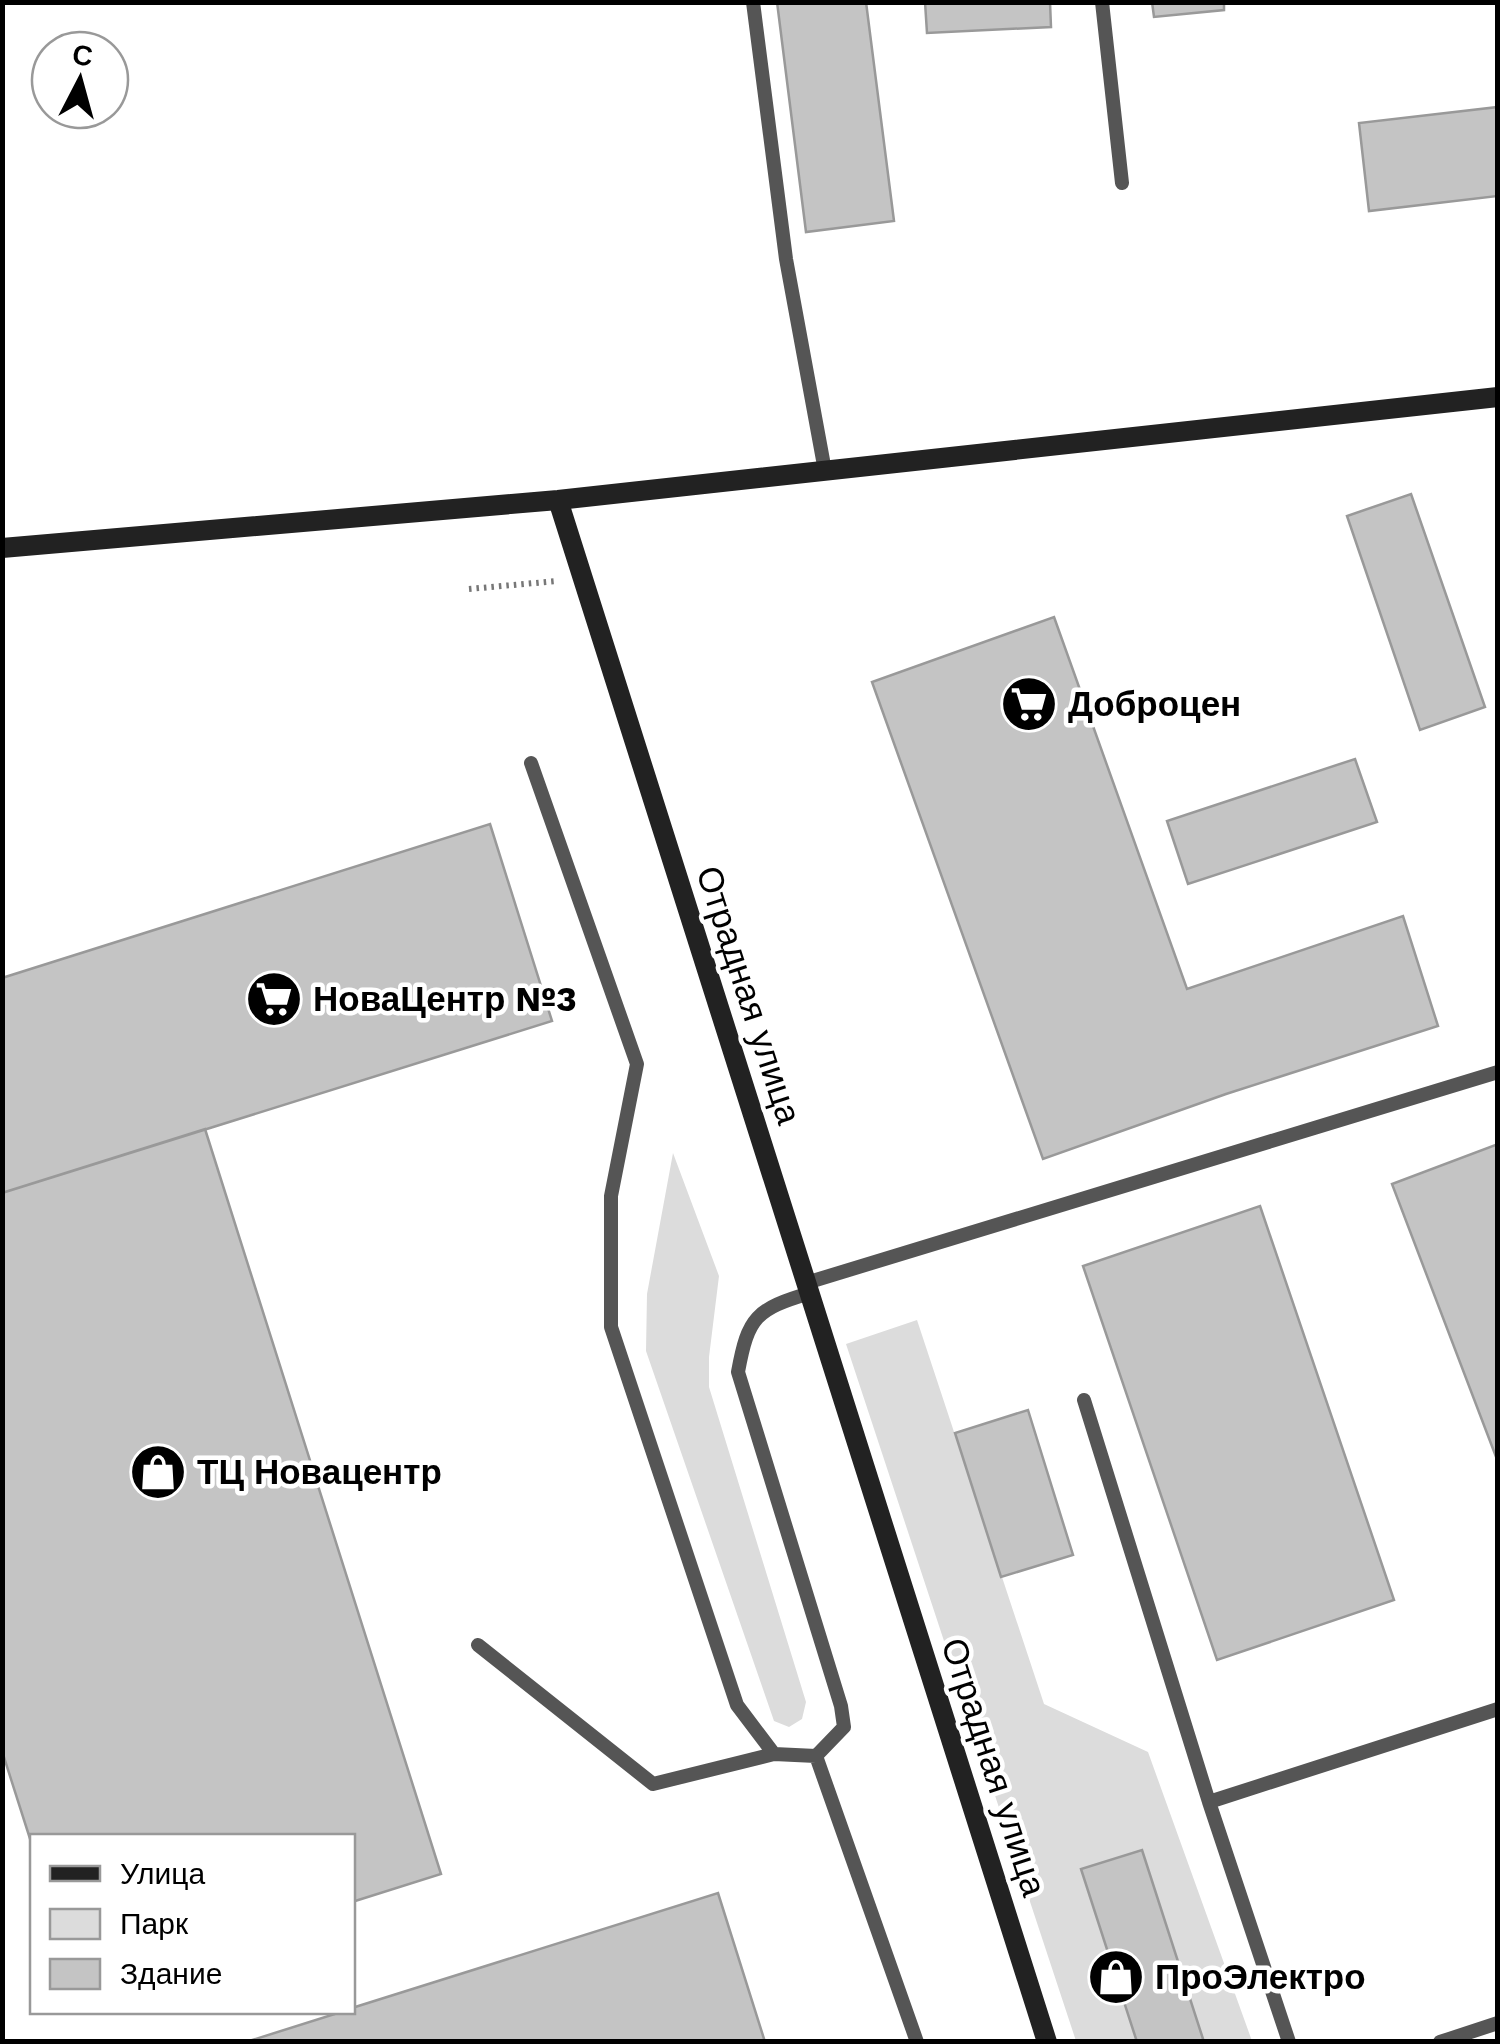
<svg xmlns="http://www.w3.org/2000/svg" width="1500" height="2044" font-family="'Work Sans',sans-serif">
<rect width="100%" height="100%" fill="#fff"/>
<path fill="#dcdcdc" d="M673 1153 719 1276 709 1357V1387L806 1702 802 1719 789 1727 774 1721 646 1351 647 1294Z
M917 1320 1044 1704 1148 1752 1252 2041H1076L846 1344Z"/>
<path fill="#c4c4c4" stroke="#999" stroke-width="2.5" d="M777 2H866L894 221 806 232Z
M925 2H1050L1051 27 927 33Z
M1152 2H1224V10L1154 17Z
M1498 107V196L1369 211 1359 123Z
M1411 494 1485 707 1420 730 1347 516Z
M1054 617 1187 989 1403 916 1438 1026 1226 1094 1043 1159 872 682Z
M1355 759 1377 822 1188 884 1167 821Z
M490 824 552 1021 2 1193V978Z
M205 1129 441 1874 352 1902V1836H32V1845L2 1751V1193Z
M1498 1144V1462L1392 1184Z
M1260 1206 1394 1600 1217 1660 1083 1266Z
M1028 1410 1073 1555 1001 1577 955 1433Z
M1142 1850 1204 2042H1137L1081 1869Z
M718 1893 765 2042H246L341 2012H352V2008Z"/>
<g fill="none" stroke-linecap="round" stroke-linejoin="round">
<path stroke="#777" stroke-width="6" stroke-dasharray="2.5 5" stroke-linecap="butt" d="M469 589 557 581"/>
<path stroke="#555" stroke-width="14" d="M753 2 786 259 825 471
M1102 2 1122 183
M531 763 637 1064 611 1196V1327L737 1705 774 1754 816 1756 844 1727 841 1706 738 1372C748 1317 756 1309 810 1293
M806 1283 1498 1072
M1084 1400 1209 1802
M478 1645 653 1784 774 1754
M816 1756 917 2042
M1289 2042 1209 1802 1498 1709
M1440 2042 1498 2023"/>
<path stroke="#222" stroke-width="20" d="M558 500 1047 2042
M2 548 558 500 1498 397"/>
</g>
<defs>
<g id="supermarket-disc" transform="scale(2.875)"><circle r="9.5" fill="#000" stroke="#fff"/><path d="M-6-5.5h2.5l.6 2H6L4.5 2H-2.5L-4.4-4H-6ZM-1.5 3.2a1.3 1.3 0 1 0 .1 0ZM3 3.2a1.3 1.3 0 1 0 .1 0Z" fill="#fff"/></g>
<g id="shop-disc" transform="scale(2.875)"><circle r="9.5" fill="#000" stroke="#fff"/><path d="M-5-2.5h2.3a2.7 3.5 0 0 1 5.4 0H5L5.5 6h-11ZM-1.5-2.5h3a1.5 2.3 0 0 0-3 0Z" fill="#fff"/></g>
</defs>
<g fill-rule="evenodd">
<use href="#supermarket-disc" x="1029" y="704"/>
<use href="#supermarket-disc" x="274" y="999"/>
<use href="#shop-disc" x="158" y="1472"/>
<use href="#shop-disc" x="1116" y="1977"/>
</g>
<g text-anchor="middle" stroke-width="9" stroke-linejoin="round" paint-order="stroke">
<g font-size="35" font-weight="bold" fill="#000" stroke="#fff" text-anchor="start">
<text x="1068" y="716">Доброцен</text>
<text x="313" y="1011">НоваЦентр №3</text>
<text x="197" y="1484">ТЦ Новацентр</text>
<text x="1155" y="1989">ПроЭлектро</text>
</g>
<g font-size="35" fill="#000" stroke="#fff">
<text transform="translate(749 995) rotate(72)" y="12">Отрадная улица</text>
<text transform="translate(994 1767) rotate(72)" y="12">Отрадная улица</text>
</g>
</g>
<rect width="1500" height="2044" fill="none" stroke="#000000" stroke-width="10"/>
<rect x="30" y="1834" width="325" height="180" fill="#ffffff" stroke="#999999" stroke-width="2.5"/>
<rect x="50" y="1866" width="50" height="15" fill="#222222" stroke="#999999" stroke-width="2.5"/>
<text x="120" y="1884" font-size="30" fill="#000000">Улица</text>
<rect x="50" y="1909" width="50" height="30" fill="#dcdcdc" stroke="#999999" stroke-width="2.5"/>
<text x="120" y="1934" font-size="30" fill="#000000">Парк</text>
<rect x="50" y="1959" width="50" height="30" fill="#c4c4c4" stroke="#999999" stroke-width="2.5"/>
<text x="120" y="1984" font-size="30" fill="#000000">Здание</text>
<g transform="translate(80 80) rotate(6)"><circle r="48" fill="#ffffff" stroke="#999999" stroke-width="2.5"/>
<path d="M0-8L18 38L0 25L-18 38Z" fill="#000000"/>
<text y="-15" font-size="28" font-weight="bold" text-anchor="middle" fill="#000000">С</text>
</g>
</svg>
